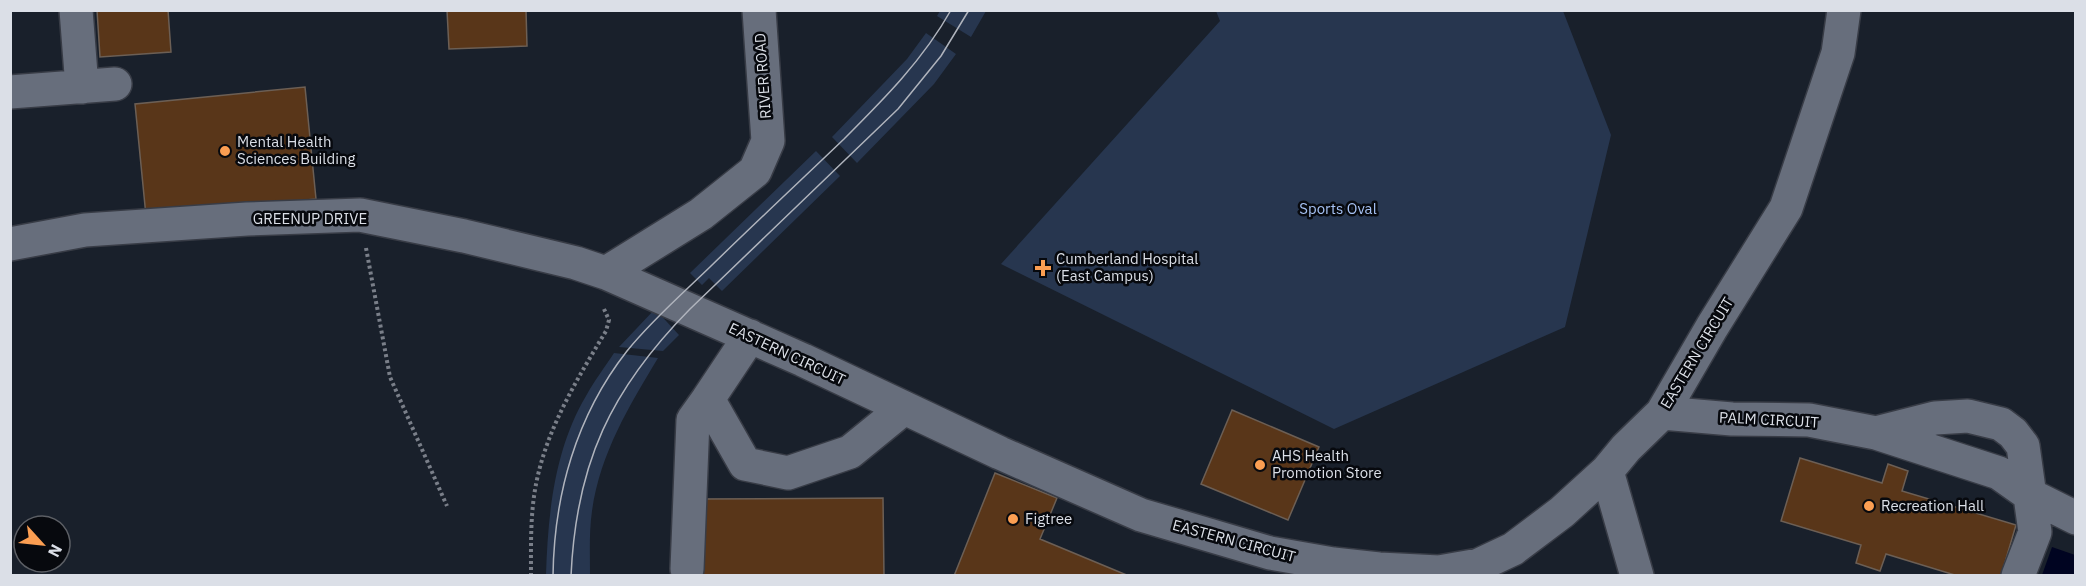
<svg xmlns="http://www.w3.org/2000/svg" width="2086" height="586" font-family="'IBM Plex Sans',sans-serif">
<rect width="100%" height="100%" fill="#19202b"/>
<path fill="#27364f" d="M940 11V10L986 11 971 37 937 16Z
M1216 11H1563L1611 135 1565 327 1334 429 1001 264 1220 21Z
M926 33 956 54 934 84 857 163 832 137 907 59Z
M816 151 840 176 722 291 709 278 702 285 690 273Z
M655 309 679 335 663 351 619 347Z
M614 353 658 358C629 406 600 454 592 511 589 532 590 554 590 575H546C548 514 554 450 586 396 594 381 605 367 614 353Z"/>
<path fill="#000421" d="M2052 547 2075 555V575H2042Z"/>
<path fill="#593619" stroke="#6c5f55" stroke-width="1.5" d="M97 10H168L171 52 100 57Z
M447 10H526L527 46 449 49Z
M305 87 316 199 146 216 135 104Z
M1232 410 1319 447 1288 520 1201 484Z
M1800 458 1882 483 1888 464 1908 471 1902 491 2016 525 2001 576H1958L1886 554 1880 571 1856 563 1861 545 1781 521Z
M995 473 1057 498 1040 539 1129 576H954Z
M883 498 884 576H699L698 499Z"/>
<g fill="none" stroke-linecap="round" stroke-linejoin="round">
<g stroke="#383c46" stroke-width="36">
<path id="minor" d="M76 10 82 87
M10 92 115 84
M10 244 85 230 247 219 360 215 464 236 576 263 606 273 803 360 1000 453 1141 515 1270 553 1333 564 1379 569 1439 572 1479 565 1513 549 1562 512 1607 471 1626 448 1662 413 1712 327 1786 208 1838 53 1844 10
M606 273 701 214 755 171 768 141 759 10
M750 336 708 399 745 464 788 473 850 452 904 408
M1662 413 1732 419 1809 420 1876 433 1999 473 2030 495 2076 518
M1876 433 1935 418 1968 416 2001 424 2013 433 2023 446 2035 532 2018 576
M1607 471 1637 576
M687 569 693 420 708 399"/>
</g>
<path stroke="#7a7f89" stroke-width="4" stroke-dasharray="3 3" stroke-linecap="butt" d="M366 248 390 377 447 506
M531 576C531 542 530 508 538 475 550 423 579 376 606 331L609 320 604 309"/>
<use href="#minor" stroke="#676e7c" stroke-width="33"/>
<path stroke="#b0b4bd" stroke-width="1.5" d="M553 576C554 495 576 416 627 351 651 321 682 294 710 267 754 224 799 182 844 139 884 99 923 60 951 10
M571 576C576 463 611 389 690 309L898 109 941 56 969 10"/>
</g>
<g fill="#fb9e52" stroke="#07090e" stroke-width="2">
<circle cx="225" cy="151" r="6"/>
<path d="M1040 259h6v6h6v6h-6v6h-6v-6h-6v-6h6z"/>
<circle cx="1260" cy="465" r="6"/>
<circle cx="1869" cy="506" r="6"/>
<circle cx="1013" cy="519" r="6"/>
</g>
<g text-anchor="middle" stroke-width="5" stroke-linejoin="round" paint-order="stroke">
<g font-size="15" fill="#dbdfe7" stroke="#07090e">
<text transform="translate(763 76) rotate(-94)" y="5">RIVER ROAD</text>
<text x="310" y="224">GREENUP DRIVE</text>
<text transform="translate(1697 353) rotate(-59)" y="5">EASTERN CIRCUIT</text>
<text transform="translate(787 354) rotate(25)" y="5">EASTERN CIRCUIT</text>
<text transform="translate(1769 420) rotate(3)" y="5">PALM CIRCUIT</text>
<text transform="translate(1234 541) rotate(15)" y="5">EASTERN CIRCUIT</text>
</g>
<g font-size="15" fill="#dbdfe7" stroke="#07090e" text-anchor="start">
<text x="237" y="147">Mental Health<tspan x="237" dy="17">Sciences Building</tspan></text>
<text x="1056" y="264">Cumberland Hospital<tspan x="1056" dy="17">(East Campus)</tspan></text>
<text x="1272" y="461">AHS Health<tspan x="1272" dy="17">Promotion Store</tspan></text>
<text x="1881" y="511">Recreation Hall</text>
<text x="1025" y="524">Figtree</text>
</g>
<g font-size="15" fill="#a6c2f4" stroke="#07090e">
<text x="1338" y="214">Sports Oval</text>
</g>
</g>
<rect width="2086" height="586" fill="none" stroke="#dbdfe7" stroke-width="24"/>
<g transform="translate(42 544) rotate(117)"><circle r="28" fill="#07090e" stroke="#5c5f65" stroke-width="1.5"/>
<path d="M0-4.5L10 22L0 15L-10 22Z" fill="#fb9e52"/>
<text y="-9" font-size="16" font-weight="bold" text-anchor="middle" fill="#dbdfe7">N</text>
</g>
</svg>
